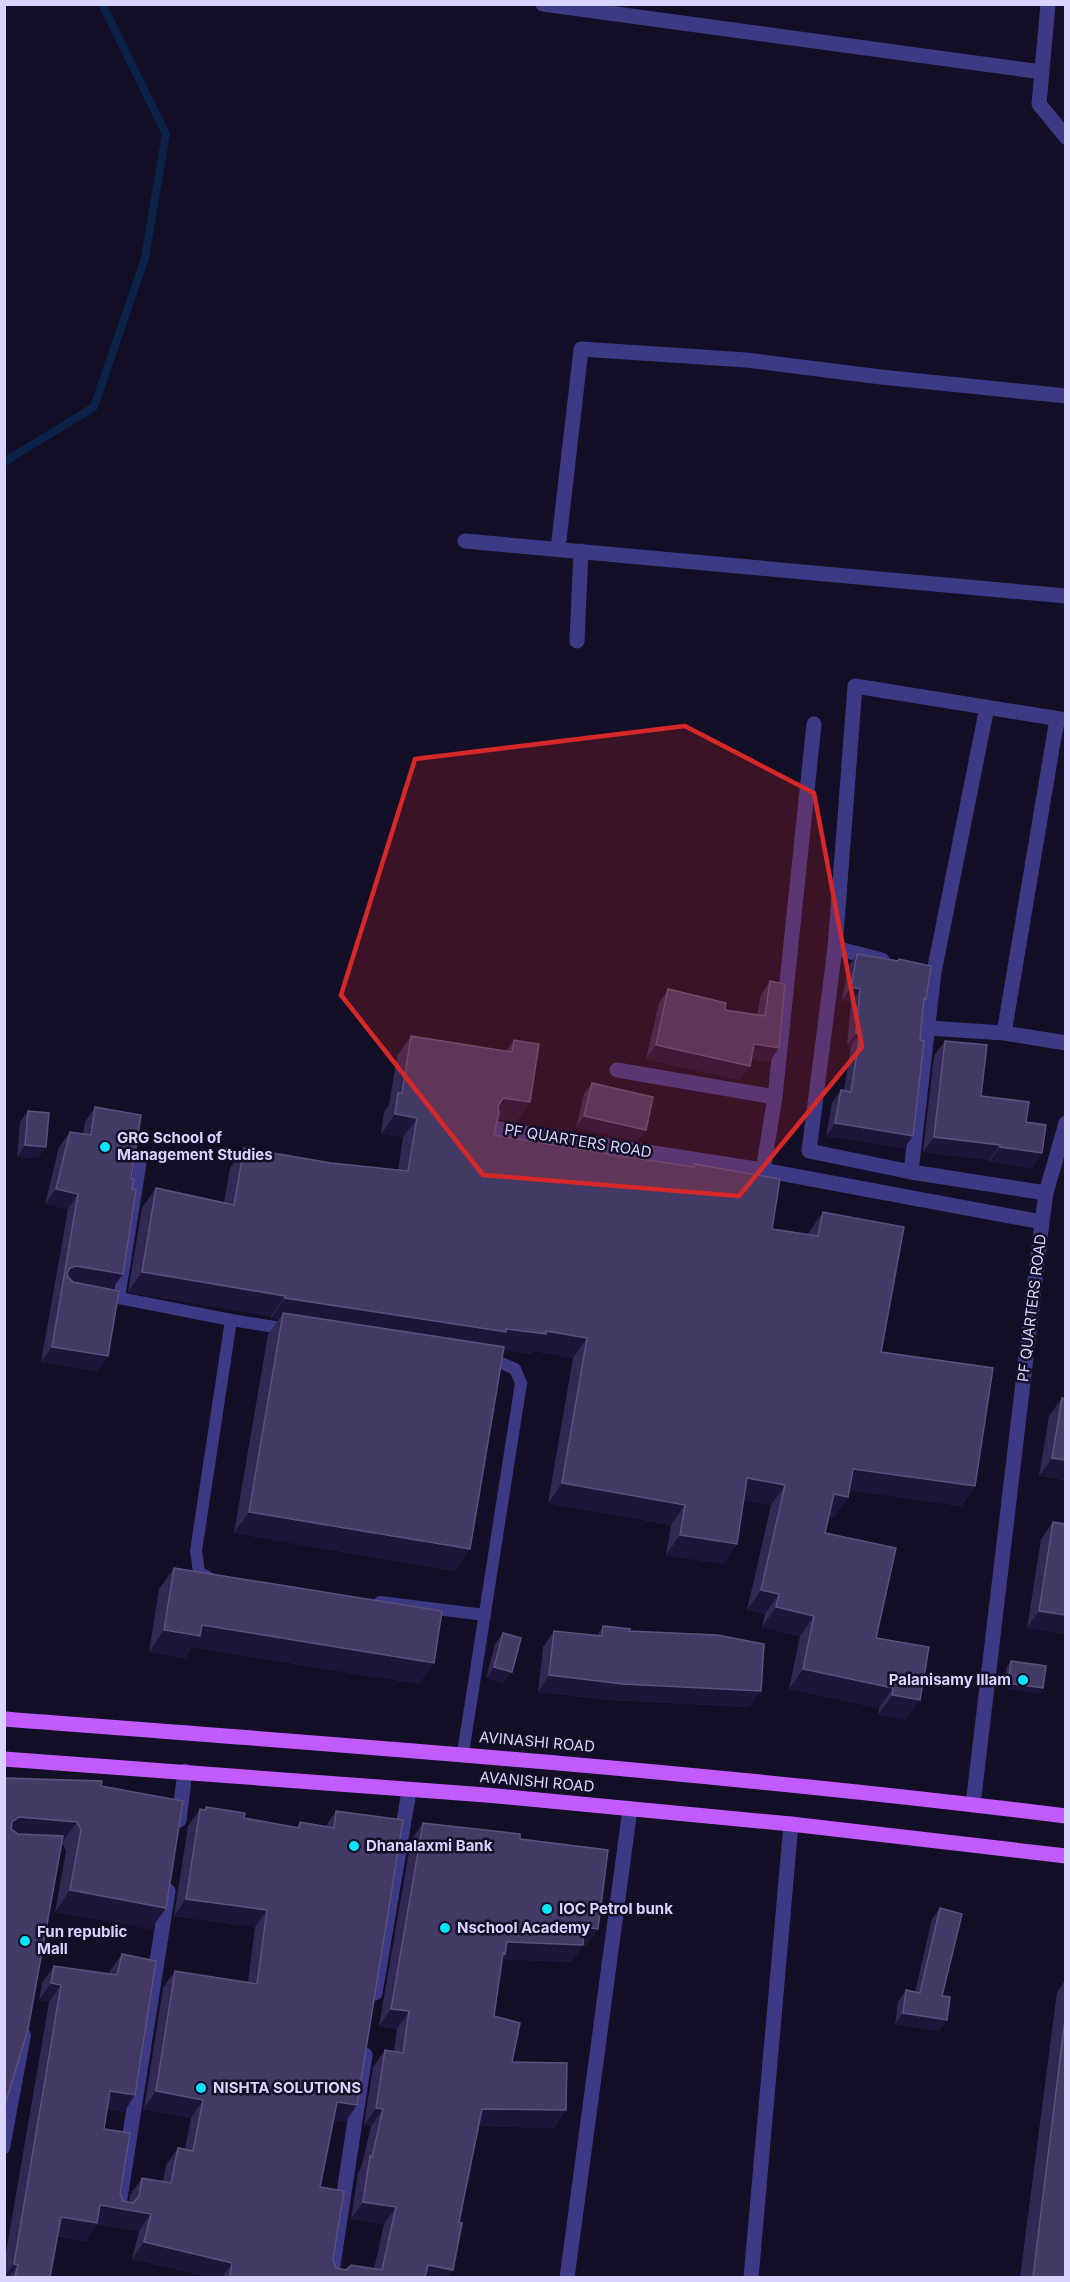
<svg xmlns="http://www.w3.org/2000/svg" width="1070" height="2282" font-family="Inter,sans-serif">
<rect width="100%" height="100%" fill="#130f26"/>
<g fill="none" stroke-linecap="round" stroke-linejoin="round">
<path stroke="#0c2248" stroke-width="8" d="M4 462 94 407 145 258 166 134 102 4"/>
<path stroke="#3d3a85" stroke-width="12" d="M104 1295 231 1320 287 1329
M119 1298 141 1160
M211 1579 199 1572 196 1551 231 1320
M380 1602 485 1615
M463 1753 521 1383 515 1369 497 1361 485 1359
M4 2148 25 2035"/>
<path stroke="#3d3a85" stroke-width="15" d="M543 4 1042 72
M1048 4 1039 104 1066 137
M465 541 1066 596
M558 549 581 349 746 360 881 377 1066 396
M577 641 581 551
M835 948 882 960
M929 1028 1004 1033 1066 1043
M1004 1033 1057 719
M617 1070 775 1097
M493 1128 763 1170 1042 1222 973 1805
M763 1170 775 1097 814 724
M911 1172 934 972 987 707
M1046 1193 911 1172 809 1151 835 948 855 686 1066 720
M1042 1222 1046 1193 1066 1123
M179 1820 185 1771
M375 1993 409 1791
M118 2211 168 1891
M331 2278 365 2055
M567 2278 630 1809
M751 2278 791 1824"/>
<path stroke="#c25bff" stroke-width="15" d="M4 1719C359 1746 713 1772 1066 1816
M4 1759 486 1795 791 1824 1066 1856"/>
</g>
<path fill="#312854" d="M857 954 897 960 899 959 924 1003 904 1148 826 1136 832 1103 841 1090H844L851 1046 847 1045 851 1002 842 1000 848 967Z
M770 981 769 1062 751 1059 740 1080 646 1059 659 1003 668 989 725 1010 757 1015 761 995Z
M411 1036 506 1051 514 1040 530 1102 516 1122 498 1119 494 1135 634 1158 692 1166 694 1164 772 1229 808 1234 809 1232 823 1212 881 1352 975 1486 961 1506 850 1490 848 1497 834 1517 829 1516 825 1533 876 1638 906 1720 878 1715 879 1708 789 1689 800 1636 762 1627 765 1614 747 1610 771 1505 744 1500 737 1544 723 1564 666 1555 671 1525 548 1503 573 1358 534 1351 532 1354 503 1350 470 1549 455 1571 234 1533 268 1334 279 1319 271 1318V1316L128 1292 142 1208 156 1188 224 1202 230 1168 244 1148 331 1163 398 1170 403 1137 381 1134 384 1112 389 1105 397 1056Z
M945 1041 981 1096 1026 1122 1042 1153 1032 1168 989 1162V1160L923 1152 934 1056Z
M592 1083 638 1141 576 1128 584 1094Z
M95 1107 112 1289 98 1371 41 1362 68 1209 45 1204 59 1147 70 1132 83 1134 85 1122Z
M28 1111 38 1158 17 1157 20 1122Z
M1062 1398H1065V1480L1039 1476 1049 1416Z
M1053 1522 1065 1634 1027 1628 1041 1539Z
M174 1568 419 1684 192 1647 185 1658 149 1652 159 1589Z
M603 1626 629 1631 750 1707 611 1700 538 1692 543 1647 554 1631 597 1636Z
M503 1633 504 1683 486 1678 495 1644Z
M1011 1661 1043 1688 1039 1694 1004 1688 1007 1666Z
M4 1778 101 1786 151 1929 55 1912 66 1851 62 1843Z
M206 1807 244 1818 297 1827 300 1822 326 1826 336 1811 357 2105 345 2122 334 2120 320 2187 333 2259 336 2268 346 2270 374 2269 384 2224 351 2219 358 2173 361 2168 371 2126 364 2125 373 2067 385 2050 394 2051 397 2029 379 2026 411 1840 423 1823 520 1839 598 1929 586 1946 583 1945 571 1962 502 1959 494 2016 512 2062 566 2110 554 2128 478 2126 447 2277H210L132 2259 139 2231 97 2224 85 2241 57 2236 50 2277H4V2264L49 2002 39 2000 42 1983 54 1966 109 1974 110 1971 122 1954 124 2112 107 2109 104 2129 120 2193 123 2201 129 2202 130 2195 142 2178 163 2182 166 2165 178 2148 185 2149 191 2118 144 2109 163 1988 175 1971 248 1982 255 1927 174 1916 188 1826 200 1809 204 1810Z
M940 1908 942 1996 947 2020 939 2031 895 2024 898 2002 906 1990 915 1992 932 1919Z
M1065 1980V2277H1020L1057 1992Z"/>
<path fill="#1d163a" d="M851 987 860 989 851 1002 842 1000Z
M856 1033H860L851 1046 847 1045Z
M754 1044 779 1048 769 1062 744 1058Z
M656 1045 750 1066 740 1080 646 1059Z
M503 1098 530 1102 516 1122 489 1118Z
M395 1114 417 1118 403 1137 381 1134Z
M584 1116 646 1130 638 1141 576 1128Z
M835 1123 913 1136 904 1148 826 1136Z
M934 1137 1000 1145 989 1160 923 1152Z
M25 1145 46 1147 38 1158 17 1157Z
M1000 1147 1042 1153 1032 1168 989 1162Z
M56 1189 78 1194 68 1209 45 1204Z
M76 1266 123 1274 112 1289 63 1282 70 1268Z
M142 1272 285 1296 271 1316 128 1292Z
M285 1298 506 1329 546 1331 587 1338 573 1358 534 1351 532 1354 494 1349 283 1313 279 1319 271 1318Z
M52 1347 108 1356 98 1371 41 1362Z
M1052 1458 1065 1460V1480L1039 1476Z
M853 1469 975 1486 961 1506 839 1489Z
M747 1478 785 1485 771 1505 733 1498Z
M562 1483 685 1505 671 1525 548 1503Z
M834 1494 848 1497 834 1517 820 1514Z
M249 1512 470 1549 455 1571 234 1533Z
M680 1535 737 1544 723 1564 666 1555Z
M761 1590 779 1594 765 1614 747 1610Z
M776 1607 814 1616 800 1636 762 1627Z
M1039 1611 1065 1615V1634L1027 1628Z
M202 1625 434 1663 419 1684 192 1647 185 1658 149 1652 164 1630Z
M494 1667 512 1672 504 1683 486 1678Z
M803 1669 893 1688 879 1708 789 1689Z
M549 1675 761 1691 750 1707 611 1700 538 1692Z
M1008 1683 1043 1688 1039 1694 1004 1688Z
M892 1695 920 1700 906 1720 878 1715Z
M19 1817 77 1822 62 1843 4 1839 12 1822Z
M70 1890 166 1908 151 1929 55 1912Z
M186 1899 267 1910 255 1927 174 1916Z
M584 1927 598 1929 586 1946 583 1945 571 1962 502 1959 507 1942Z
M51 1983 61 1985 49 2002 39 2000Z
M391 2009 409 2011 397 2029 379 2026Z
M903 2013 947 2020 939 2031 895 2024Z
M110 2091 135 2095 124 2112 98 2108Z
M156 2091 203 2100 191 2118 144 2109Z
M337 2102 357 2105 345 2122 325 2119Z
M376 2108 383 2109 371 2126 364 2125Z
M482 2109 566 2110 554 2128 470 2126Z
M363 2202 396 2207 384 2224 351 2219Z
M100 2205 151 2214 139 2231 97 2224 85 2241 49 2234 61 2217Z
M144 2242 232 2263 222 2277H210L132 2259Z
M14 2264 18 2265 9 2277H4Z
M428 2265 453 2270 447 2277H419Z"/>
<path fill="#433a66" stroke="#5a527e" stroke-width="1.5" d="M857 954 898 961 899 959 931 966 926 999 924 998 920 1040 924 1041 913 1136 835 1123 841 1090 851 1092 860 1033H856L860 989 851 987Z
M770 981 785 984 779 1048 754 1044 750 1066 656 1045 668 989 726 1003 725 1010 765 1016Z
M411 1036 512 1052 514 1040 539 1044 530 1102 503 1098 498 1106 499 1113 494 1135 634 1158 694 1167V1164L780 1179 772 1229 818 1236 823 1212 904 1227 881 1352 993 1368 975 1486 853 1469 848 1497 834 1494 825 1533 896 1548 876 1638 929 1647 920 1700 892 1695 893 1688 803 1669 814 1616 776 1607 779 1594 761 1590 785 1485 747 1478 737 1544 680 1535 685 1505 562 1483 587 1338 546 1331V1334L506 1329V1332L285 1298V1296L142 1272 156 1188 234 1205 244 1148 331 1163 408 1171 417 1118 395 1114 398 1093H402Z
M945 1041 987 1045 981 1096 1029 1102 1026 1122 1046 1125 1042 1153 1000 1147V1145L934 1137Z
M592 1083 653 1097 646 1130 584 1116Z
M95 1107 141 1115 131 1179 134 1180 132 1189 136 1190 123 1274 76 1266 70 1268 67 1273 68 1277 73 1282 119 1291 108 1356 52 1347 78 1194 56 1189 70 1132 91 1135Z
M28 1111 49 1113 46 1147 25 1145Z
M283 1313 504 1347 470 1549 249 1512Z
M1062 1398H1065V1460L1052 1458Z
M1053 1522 1065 1524V1615L1039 1611Z
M174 1568 442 1611 434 1663 202 1625 200 1636 164 1630Z
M603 1626 630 1629 629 1631 717 1635 764 1644 761 1691 623 1684 549 1675 554 1631 602 1636Z
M503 1633 521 1638 512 1672 494 1667Z
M1011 1661 1046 1666 1043 1688 1008 1683Z
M4 1778 102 1781 101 1786 183 1801 166 1908 70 1890 81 1830 77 1822 19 1817 12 1822 11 1829 18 1834 63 1836 28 2029 4 2108Z
M206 1807 245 1813 244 1818 299 1828 300 1822 334 1828 336 1811 403 1820 357 2105 337 2102 320 2187 344 2191 333 2259 336 2268 346 2270 351 2265 382 2270 396 2207 363 2202 370 2156 372 2157 383 2109 376 2108 385 2050 403 2053 409 2011 391 2009 423 1823 520 1834V1839L608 1850 598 1929 584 1927 583 1945 507 1942 505 1954 503 1953 494 2016 520 2023 512 2062 567 2063 566 2110 482 2109 459 2222 462 2223 453 2270 428 2265 425 2277H230L232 2263 144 2242 151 2214 100 2205 97 2223 61 2217 50 2277H15L18 2265 14 2264 61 1985 51 1983 54 1966 117 1975 122 1954 156 1961 135 2095 110 2091 104 2129 130 2133 120 2193 123 2201 133 2203 139 2196 142 2178 171 2183 178 2148 193 2151 203 2100 156 2091 175 1971 257 1984 267 1910 186 1899 200 1809 206 1810Z
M940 1908 962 1914 942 1996 950 1997 947 2020 903 2013 906 1990 920 1993Z
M1065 2019V2277H1033Z"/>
<path fill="#d62828" fill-opacity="0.2" stroke="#d62828" stroke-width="4.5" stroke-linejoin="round" d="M685 726 814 793 862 1047 739 1196 483 1175 341 995 415 759Z"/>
<g fill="#00e5ff" stroke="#130f26" stroke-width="2">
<circle cx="105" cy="1147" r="6"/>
<circle cx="1023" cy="1680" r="6"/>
<circle cx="354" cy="1846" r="6"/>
<circle cx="547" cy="1909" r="6"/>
<circle cx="445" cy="1928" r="6"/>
<circle cx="25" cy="1941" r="6"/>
<circle cx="201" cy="2088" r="6"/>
</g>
<g text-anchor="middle" stroke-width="5" stroke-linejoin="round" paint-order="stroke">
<g font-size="15" font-weight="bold" fill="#d9d4ff" stroke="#130f26" text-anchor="start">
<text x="117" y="1143">GRG School of<tspan x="117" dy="17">Management Studies</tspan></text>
<text x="1011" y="1685" text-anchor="end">Palanisamy Illam</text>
<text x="366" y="1851">Dhanalaxmi Bank</text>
<text x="559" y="1914">IOC Petrol bunk</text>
<text x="457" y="1933">Nschool Academy</text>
<text x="37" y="1937">Fun republic<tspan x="37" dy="17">Mall</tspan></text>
<text x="213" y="2093">NISHTA SOLUTIONS</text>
</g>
<g font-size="15" fill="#d9d4ff" stroke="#130f26">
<text transform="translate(578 1141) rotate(9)" y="5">PF QUARTERS ROAD</text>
<text transform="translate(1032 1308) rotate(-83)" y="5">PF QUARTERS ROAD</text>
<text transform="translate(537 1742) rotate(5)" y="5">AVINASHI ROAD</text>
<text transform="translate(537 1782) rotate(5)" y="5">AVANISHI ROAD</text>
</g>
</g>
<rect width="1070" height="2282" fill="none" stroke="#d9d4ff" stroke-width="12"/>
</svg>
